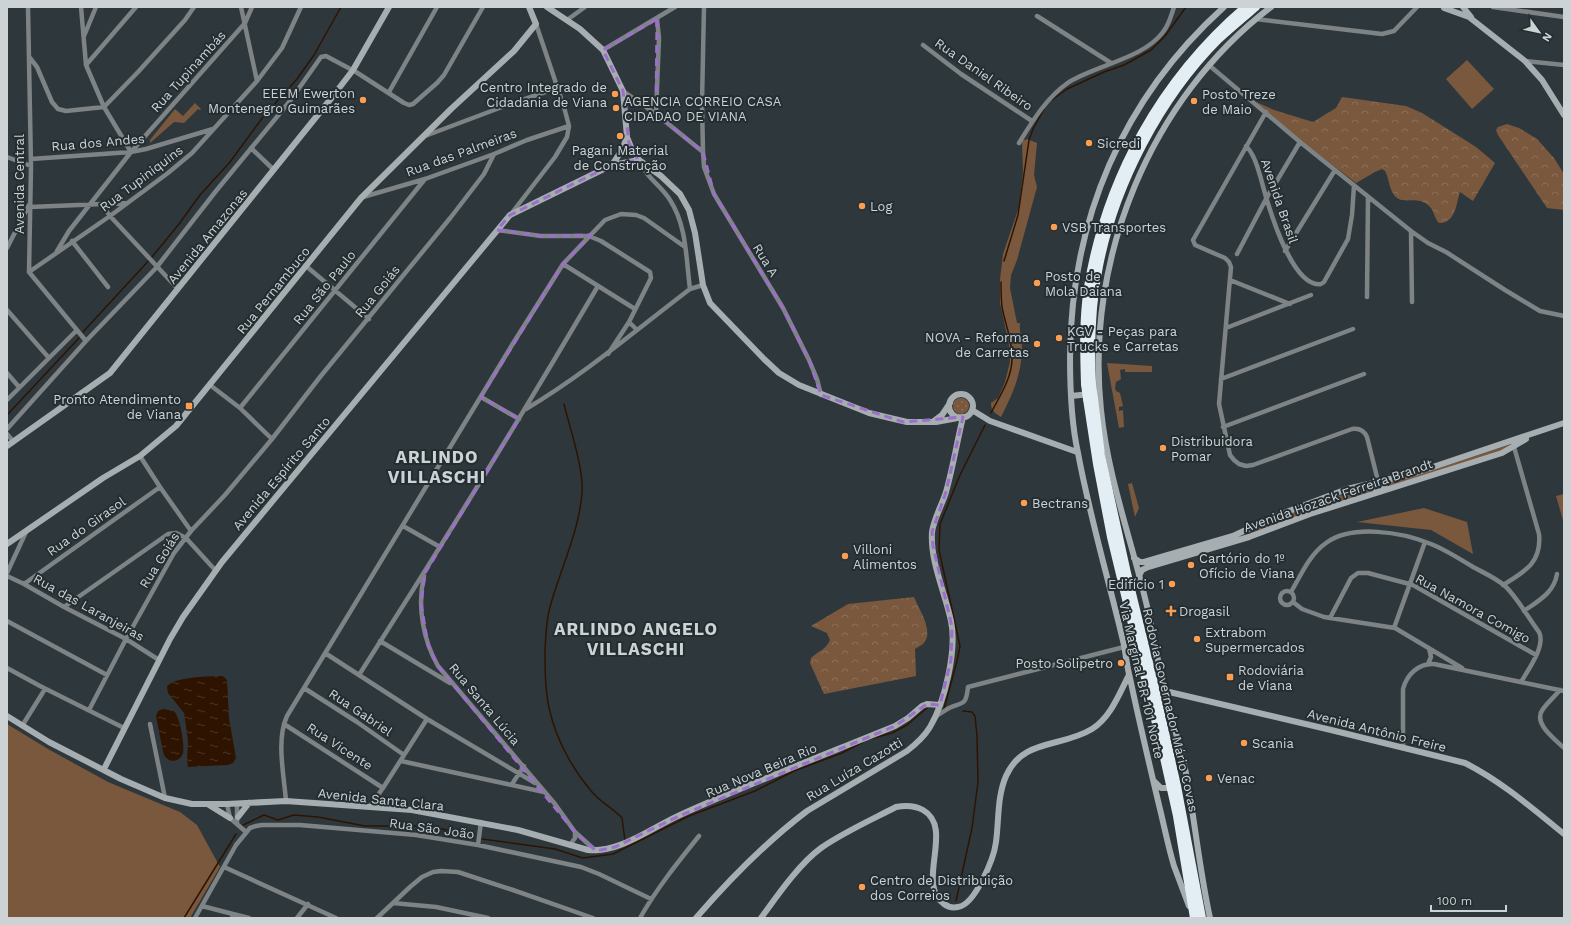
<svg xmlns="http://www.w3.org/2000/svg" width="1571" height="925" font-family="'Work Sans',sans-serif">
<defs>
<pattern id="forest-crowns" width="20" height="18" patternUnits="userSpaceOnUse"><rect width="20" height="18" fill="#7a583e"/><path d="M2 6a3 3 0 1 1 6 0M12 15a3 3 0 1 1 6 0" fill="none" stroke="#8c6f59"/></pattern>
<pattern id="park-dots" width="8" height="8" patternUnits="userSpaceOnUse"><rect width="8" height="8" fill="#7a583e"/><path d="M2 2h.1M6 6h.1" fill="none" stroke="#8c6f59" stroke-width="1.8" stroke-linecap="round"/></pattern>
<pattern id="water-ripples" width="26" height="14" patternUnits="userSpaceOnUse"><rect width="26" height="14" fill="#2e1400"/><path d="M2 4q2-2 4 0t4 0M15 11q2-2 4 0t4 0" fill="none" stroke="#4b3524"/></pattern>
</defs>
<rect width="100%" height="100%" fill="#2e383c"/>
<path fill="#7a583e" d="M1467 60 1494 89 1472 109 1446 79Z
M195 103 201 109 200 110 198 109 184 123 174 122 150 143V140L175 109 183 116Z
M1027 139 1037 143 1034 175 1037 187 1017 260 1011 275 1010 288 1017 323H1020C1019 332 1022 340 1022 348 1022 374 1012 395 1001 417 995 413 991 411 991 403L998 398 1005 382 1010 362 1009 344 1000 303V280L1003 254 1019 207 1023 172 1022 141Z
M1107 363 1152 366V372H1125V369L1120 370 1121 379 1116 382 1115 388 1116 391 1120 393 1123 406 1119 407V411L1123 410 1124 427 1119 428Z
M1512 444 1503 450 1389 487 1390 482 1417 475Z
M1132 483 1139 508 1135 517 1128 484Z
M1369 486 1372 491 1311 511 1309 506Z
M1564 494V524L1556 496Z
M1307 507 1309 512 1249 534 1268 522Z
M1424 508 1467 522 1473 554 1431 530 1357 522Z
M7 724 48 749 108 782 180 812 197 825 220 867 190 918H7Z"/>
<path fill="url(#forest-crowns)" d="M1342 97 1406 106 1422 113 1446 128 1476 147 1495 163 1473 201 1460 192C1456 204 1456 223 1439 223 1434 218 1434 209 1428 205 1416 195 1402 206 1394 195 1389 188 1389 178 1385 171L1382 169 1375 172 1356 183 1287 130 1256 102 1274 110 1313 122 1336 108Z
M1507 124 1519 128 1537 139 1554 158 1564 174V210L1547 208 1498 135 1496 130 1498 127Z
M914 597C919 610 935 632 923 644 921 646 917 647 915 649L916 676 824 694 810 663 811 658C818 651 826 650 830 640L827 633 811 626 848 604Z"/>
<path fill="url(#park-dots)" d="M953 406a8 8 0 1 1 16 0a8 8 0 1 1-16 0Z"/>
<path fill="url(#water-ripples)" d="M214 676H223L227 680 229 718 236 758 233 763 228 765 188 767 187 760 188 741 184 713 168 693 167 687C172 677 203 677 214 676Z
M163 709 174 711C180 717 185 745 183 753 179 765 165 762 163 752L156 716 158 711Z"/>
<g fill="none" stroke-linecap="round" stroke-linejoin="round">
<path stroke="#2e1400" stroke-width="1.5" d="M1052 100 1067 89 1104 72 1124 65 1151 50 1165 36 1186 7
M1004 261 1018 215 1029 140 1033 129 1044 109
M83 332 152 257 179 224 200 195 230 162 263 117 297 79 314 55 341 7
M564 404C570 429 584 469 582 493 579 532 560 570 550 607 546 621 546 635 545 649 545 670 545 692 550 712 557 741 573 770 592 792 600 802 613 808 622 818L625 841
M991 413C999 397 1012 378 1012 359 1013 341 1005 324 1002 307 1001 298 1001 290 1001 282
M7 415 79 338
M944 709 957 661 960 646 939 550 940 524 960 475 985 425
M870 739 892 733 907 725 927 708
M243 825 264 815 278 820 294 815 318 817 365 826H431L473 837
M482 839 555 849 583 858 613 854 689 816 755 791 794 771 842 753 863 742
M956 901 972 828 978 782 977 736 975 716 972 712 963 711
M184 918 236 834"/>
<path stroke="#7e8385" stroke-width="4.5" d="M28 7 31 166 29 272 86 341
M81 7 86 65 104 107 131 152
M241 7 257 81
M704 7 702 103 703 152 704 167 714 194 783 308 809 360 817 379 821 395
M1493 7 1564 17
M1037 16 1111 63
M1256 19 1382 34 1394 31 1417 7
M567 20 585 7
M84 36 96 7
M923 45 961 74 1032 121
M603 50 675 7
M30 58 37 67 52 102 58 109 66 111 104 107 138 72 185 20 194 7
M1525 61 1564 65
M86 65 136 7
M1210 66 1300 142 1411 231 1428 243 1446 252 1505 290 1540 311 1564 316
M623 91 656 114 703 152
M389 92 437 7
M1266 112 1193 240 1195 245 1225 258 1229 262 1231 267 1219 404 1230 455 1234 460 1239 464 1246 466 1253 465 1352 429C1359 428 1364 430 1367 437L1378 481
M656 114 659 38 657 19
M425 136 502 107 557 88
M1019 143C1033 120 1047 97 1069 82 1097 65 1144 58 1163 32 1169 25 1171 16 1174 7
M1246 146C1249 149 1251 152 1253 156 1259 168 1262 184 1266 197 1272 217 1294 288 1321 284L1324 282 1348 239 1352 215 1354 186
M251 148 274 170
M7 157 31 166
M31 159 131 152 146 149 213 129
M640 161C646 178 661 185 670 200 687 226 686 259 690 289
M363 197 425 179 494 154 527 140 569 126
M101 204 110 216 178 289
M30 207 127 203
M511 214 555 157 567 137 569 126 564 107 536 24
M497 230 541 236H589L601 241 650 272 651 278 629 322 608 354
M1411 231 1412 302
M72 241 108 287
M7 248 29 205
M57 251 69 231 131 152 245 23 252 7
M1285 251 1335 170
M1237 254 1266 199 1300 142
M563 264 635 309
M306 266 369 319
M29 272 110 216 168 173 192 153 257 81 282 48 301 7
M1230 280 1290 304
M1367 297 1368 197
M7 310 49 358
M629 322 637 330
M1226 328 1311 295
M7 373 19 387
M1221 379 1353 329
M210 385 240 408 272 439
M481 397 519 419
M7 400 76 331
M240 408 425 179
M526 409C585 374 636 330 690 289L703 285
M1223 427 1364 374
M7 429 86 341 156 268 216 191 290 101 321 57 326 56 356 72 404 103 409 105 413 104 437 83 444 75 483 7
M7 434 13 441
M140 456 160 487 191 531
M403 526 440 547
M7 573 26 532
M7 576 24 584 64 607 126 639 159 660
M424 576C417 606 423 640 438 666L555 804 575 832 596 851
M24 584 160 487
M1503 585C1524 572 1542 563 1539 534L1514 447
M1280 598a7 7 0 1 1 14 0a7 7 0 1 1-14 0Z
M1291 592C1301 575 1309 555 1326 543 1352 524 1402 532 1431 544 1446 550 1460 559 1473 567 1484 573 1496 578 1505 586 1517 597 1529 619 1539 632 1546 646 1528 670 1521 682
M1293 602 1302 609 1324 617 1395 628 1462 668
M64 607 168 534 176 533 186 538 216 571
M1524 611C1538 601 1554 593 1557 574
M1330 618 1351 578 1358 573H1368L1413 585 1536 655
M7 621 107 675
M1394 628 1425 542
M380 641 450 683
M325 653 427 719 535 783
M1428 664 1431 657 1429 648
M7 668 40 686 124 728
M359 675C441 547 521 417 598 286
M304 688 357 722 404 755
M1560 690C1555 696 1548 702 1543 709 1532 723 1555 739 1564 748
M89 710 126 639 174 553 191 531 225 495 272 439 320 377 451 217 484 174 494 154
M935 717C940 714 944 711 949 708 963 702 966 706 968 687L1124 647
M150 724 165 798
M284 724 383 788
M22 726 45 689
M1403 747V689C1407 674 1419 663 1434 664L1564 691
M401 761 544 792
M512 784 524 766
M286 801C284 775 276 740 287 716L512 345 563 264 605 220 621 214 636 215 644 218 685 247
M227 804 230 818 246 832
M370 806 383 788 427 719
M237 824V804
M478 845 481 822
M570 845 575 838V832
M224 867 336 918
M393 903 436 907 488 918
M202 906 233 914 232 918
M233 914 249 918
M195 918 236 845 250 828 256 826 262 825H300L416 835 478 845 581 867 599 874 651 899
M297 918 308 904
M377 918 410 887 422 877 433 872 441 871 458 872 513 890 593 918
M640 918C657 888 678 862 699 836"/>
<path stroke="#a7aeb2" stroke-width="6" d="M547 7 580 29 603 50 623 91 627 137 631 147 639 160 661 176 680 194 689 210 695 233 703 285 710 303 764 359 779 373 799 385 869 413 907 422H936L963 417C957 442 953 467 946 492 942 505 934 518 932 532 930 562 945 592 951 621 957 649 945 702 930 727 924 737 916 744 907 751L807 811C766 842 729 880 696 918
M1463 7 1471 17
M1444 8 1469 17 1525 61 1542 80 1564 115
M612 165 622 150 627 137
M949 406a12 12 0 1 1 24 0a12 12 0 1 1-24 0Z
M1071 396 1090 394
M972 410 990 421 1077 452
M934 421 942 415 950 403
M7 446 110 373 333 96 353 70 389 7
M1373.5 486a5.5 5.5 0 1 1 11 0a5.5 5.5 0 1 1-11 0Z
M7 544 103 478 140 456 176 426 361 198 451 109 514 51 536 24 529 7
M1134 558 1140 562H1144L1233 536 1276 516 1347 489 1412 474 1564 423
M1139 576 1142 570 1148 567 1249 537 1310 514 1502 453 1526 439
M1165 691 1331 730 1465 763C1501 781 1533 809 1564 834
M7 716 49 742 121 779 165 798 192 804H227L286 801 412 810 518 830 588 850C620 853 651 828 680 815 751 783 824 755 895 726L908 718 922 706 927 704 940 705
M104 769 170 639 183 617 222 562 510 215 612 165 639 160
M1154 781 1161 788H1169
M209 805 230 818
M238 817 249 803
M1189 906C1184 893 1179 879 1174 866 1168 846 1164 825 1159 805 1149 763 1139 721 1130 678 1127 667 1126 656 1124 645 1109 581 1090 518 1078 453 1071 422 1070 389 1070 357 1071 220 1122 99 1224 7
M761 918C777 896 799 864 821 848 842 833 873 819 896 807 906 805 914 805 923 810 955 828 915 884 944 904 948 907 953 908 958 907 975 905 994 858 996 842 999 820 997 797 1006 776 1023 738 1061 748 1092 729 1111 717 1119 694 1129 675
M1210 918C1200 872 1195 824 1187 778 1181 749 1172 720 1165 692 1159 666 1154 641 1149 615 1134 547 1108 480 1101 410 1085 259 1150 99 1271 7"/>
<path stroke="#e2eef4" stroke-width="8" d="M1085 384C1084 352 1083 319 1088 287 1106 178 1161 79 1245 7
M1092 384C1090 345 1091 305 1099 266 1115 185 1160 98 1219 39 1231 28 1243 18 1256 7
M1087 399 1097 464 1111 537 1160 740 1177 816 1194 918
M1094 399 1101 455 1127 573 1153 679 1177 786 1202 918"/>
<path stroke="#e2eef4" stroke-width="8" d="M1085 384 1087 399
M1092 384 1094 399"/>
</g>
<path fill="none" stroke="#9c6fc8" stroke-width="3" stroke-dasharray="8 5" stroke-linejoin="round" d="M657 19 656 114 703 152 714 194 783 308 809 360 821 395 903 422 963 417 946 492 932 532 933 546 952 627 951 660 940 705 927 704 895 726 679 816 615 847 596 851 575 832 438 666 428 645 421 604 425 573 519 419 481 397 563 264 591 235 541 236 497 230 510 215 612 165 638 160 629 143 623 91 603 50Z"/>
<g fill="#fb9e51" stroke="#242e32" stroke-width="1.5">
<circle cx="615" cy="94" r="4"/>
<circle cx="363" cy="100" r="4"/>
<circle cx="1194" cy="101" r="4"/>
<circle cx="616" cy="108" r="4"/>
<circle cx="620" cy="136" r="4"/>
<circle cx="1089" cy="143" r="4"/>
<circle cx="862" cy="206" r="4"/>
<circle cx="1054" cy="227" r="4"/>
<circle cx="1037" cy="283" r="4"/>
<circle cx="1059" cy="338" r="4"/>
<circle cx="1037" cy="344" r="4"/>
<rect x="185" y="402" width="8" height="8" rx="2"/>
<circle cx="1163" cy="448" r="4"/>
<circle cx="1024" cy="503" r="4"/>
<circle cx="845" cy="556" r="4"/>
<circle cx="1191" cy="565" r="4"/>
<circle cx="1172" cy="584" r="4"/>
<path d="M1169 605h4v4h4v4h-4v4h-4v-4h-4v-4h4z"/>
<circle cx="1197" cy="639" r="4"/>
<circle cx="1121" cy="663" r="4"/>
<rect x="1226" y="673" width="8" height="8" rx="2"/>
<circle cx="1244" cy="743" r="4"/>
<circle cx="1209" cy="778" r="4"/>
<circle cx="862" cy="887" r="4"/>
</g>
<g text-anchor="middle" stroke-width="4" stroke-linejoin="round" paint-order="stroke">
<g font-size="13" fill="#cdd3d5" stroke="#242e32">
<text transform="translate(188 71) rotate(-48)" y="5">Rua Tupinambás</text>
<text transform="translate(984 74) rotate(35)" y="5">Rua Daniel Ribeiro</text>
<text transform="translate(98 142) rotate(-5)" y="5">Rua dos Andes</text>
<text transform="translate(461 152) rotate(-20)" y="5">Rua das Palmeiras</text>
<text transform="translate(141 178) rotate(-37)" y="5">Rua Tupiniquins</text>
<text transform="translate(19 184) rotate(-90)" y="5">Avenida Central</text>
<text transform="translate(1280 201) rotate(71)" y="5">Avenida Brasil</text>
<text transform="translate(207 236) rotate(-51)" y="5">Avenida Amazonas</text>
<text transform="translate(766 260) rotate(58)" y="5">Rua A</text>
<text transform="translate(324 287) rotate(-51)" y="5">Rua São Paulo</text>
<text transform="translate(273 290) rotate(-51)" y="5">Rua Pernambuco</text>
<text transform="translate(377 291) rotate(-51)" y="5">Rua Goiás</text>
<text transform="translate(281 473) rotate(-50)" y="5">Avenida Espírito Santo</text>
<text transform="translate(1338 495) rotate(-19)" y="5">Avenida Hozack Ferreira Brandt</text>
<text transform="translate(86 526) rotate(-35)" y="5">Rua do Girasol</text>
<text transform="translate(159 560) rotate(-58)" y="5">Rua Goiás</text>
<text transform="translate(89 607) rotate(29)" y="5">Rua das Laranjeiras</text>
<text transform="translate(1473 608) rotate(29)" y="5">Rua Namora Comigo</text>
<text transform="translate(1142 680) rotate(77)" y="5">Via Marginal BR-101 Norte</text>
<text transform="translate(485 704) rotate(50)" y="5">Rua Santa Lúcia</text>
<text transform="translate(1171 710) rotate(77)" y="5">Rodovia Governador Mário Covas</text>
<text transform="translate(361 712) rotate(34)" y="5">Rua Gabriel</text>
<text transform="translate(1377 730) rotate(14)" y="5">Avenida Antônio Freire</text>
<text transform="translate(340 746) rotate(33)" y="5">Rua Vicente</text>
<text transform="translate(854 769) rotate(-31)" y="5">Rua Luíza Cazotti</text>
<text transform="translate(761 770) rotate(-23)" y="5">Rua Nova Beira Rio</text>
<text transform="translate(381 799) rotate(6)" y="5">Avenida Santa Clara</text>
<text transform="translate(432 828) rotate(8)" y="5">Rua São João</text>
</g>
<g font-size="13" fill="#cdd3d5" stroke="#242e32" text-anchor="start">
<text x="607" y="92" text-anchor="end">Centro Integrado de<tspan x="607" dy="15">Cidadania de Viana</tspan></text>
<text x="355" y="98" text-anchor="end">EEEM Ewerton<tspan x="355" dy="15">Montenegro Guimarães</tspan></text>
<text x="1202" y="99">Posto Treze<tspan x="1202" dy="15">de Maio</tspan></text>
<text x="624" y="106">AGENCIA CORREIO CASA<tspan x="624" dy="15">CIDADAO DE VIANA</tspan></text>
<text x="1097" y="148">Sicredi</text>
<text x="620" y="155" text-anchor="middle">Pagani Material<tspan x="620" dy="15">de Construção</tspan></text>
<text x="870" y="211">Log</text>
<text x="1062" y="232">VSB Transportes</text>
<text x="1045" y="281">Posto de<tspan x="1045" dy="15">Mola Daiana</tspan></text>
<text x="1067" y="336">KGV - Peças para<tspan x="1067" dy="15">Trucks e Carretas</tspan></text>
<text x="1029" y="342" text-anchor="end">NOVA - Reforma<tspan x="1029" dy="15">de Carretas</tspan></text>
<text x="181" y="404" text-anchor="end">Pronto Atendimento<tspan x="181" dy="15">de Viana</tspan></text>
<text x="1171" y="446">Distribuidora<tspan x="1171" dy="15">Pomar</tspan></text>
<text x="1032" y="508">Bectrans</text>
<text x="853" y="554">Villoni<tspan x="853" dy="15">Alimentos</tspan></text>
<text x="1199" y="563">Cartório do 1º<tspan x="1199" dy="15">Ofício de Viana</tspan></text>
<text x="1164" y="589" text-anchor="end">Edifício 1</text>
<text x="1179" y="616">Drogasil</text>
<text x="1205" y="637">Extrabom<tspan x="1205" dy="15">Supermercados</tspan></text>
<text x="1113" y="668" text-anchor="end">Posto Solipetro</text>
<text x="1238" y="675">Rodoviária<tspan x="1238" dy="15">de Viana</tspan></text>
<text x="1252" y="748">Scania</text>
<text x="1217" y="783">Venac</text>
<text x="870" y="885">Centro de Distribuição<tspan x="870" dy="15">dos Correios</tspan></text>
</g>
<g font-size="17" font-weight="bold" letter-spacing="1" fill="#cdd3d5" stroke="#242e32">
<text x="437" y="463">ARLINDO<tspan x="437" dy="20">VILLASCHI</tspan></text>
<text x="636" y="635">ARLINDO ANGELO<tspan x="636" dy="20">VILLASCHI</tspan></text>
</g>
</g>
<rect width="1571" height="925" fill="none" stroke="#cdd3d5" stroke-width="16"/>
<g transform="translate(1539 32) rotate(123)" stroke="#242e32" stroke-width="3" paint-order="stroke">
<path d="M0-3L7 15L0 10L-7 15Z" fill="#cdd3d5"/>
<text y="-6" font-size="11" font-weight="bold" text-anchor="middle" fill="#cdd3d5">N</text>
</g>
<path d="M1431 905v6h75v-6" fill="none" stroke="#cdd3d5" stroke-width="2"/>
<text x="1437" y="905" font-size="12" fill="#cdd3d5" stroke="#242e32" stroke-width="3" paint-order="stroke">100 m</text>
</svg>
